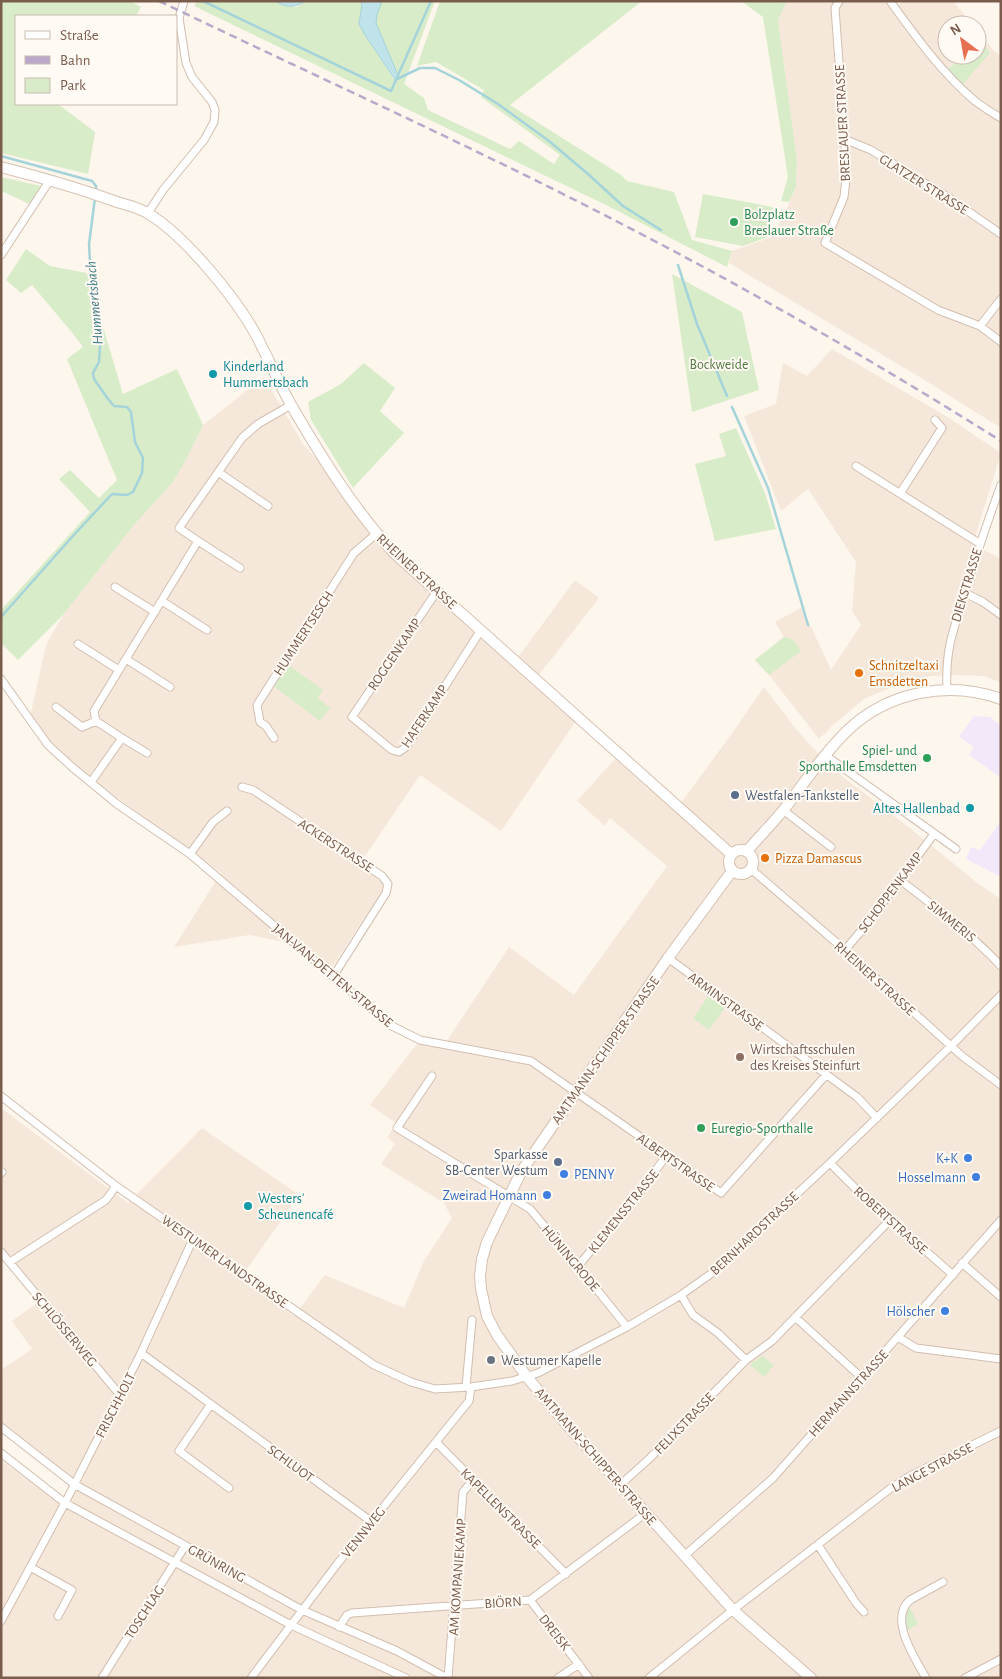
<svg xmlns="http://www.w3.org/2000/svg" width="1002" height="1679" font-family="'Alegreya Sans',sans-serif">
<rect width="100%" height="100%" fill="#fdf6ec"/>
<path fill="#f5e8da" d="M787 1H896L898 5 904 1H953L973 25H947V55H977V30L994 51 1001 56V428L923 379 729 263 732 251 772 237 784 215 796 187 797 160 778 20Z
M832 349 949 418 1001 453 973 544 1001 559V683L984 676 958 675 931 676 901 683 864 699 833 725 819 739 769 675 755 660 784 637 775 622 802 607 831 670 861 625 852 611 856 562 808 489 781 511 744 416 776 404 783 363 807 376Z
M264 377 303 444 329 473 374 539 469 624 516 660 575 580 599 598 532 684 576 721 501 831 420 775 359 865 386 885 332 967 307 947 250 935 174 947 221 873 96 782 50 742 30 717 46 645 63 615 134 525 173 482 187 458 203 425Z
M764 687 796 729 830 767 911 829 976 882 1001 899V1678H1V1460L66 1508 81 1483 46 1458 1 1421V1370L32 1349 12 1321 43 1299 1 1248V1108L128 1203 202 1128 299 1195 240 1279 294 1316 325 1275 404 1308 424 1261 452 1218 444 1203 381 1164 395 1144 387 1137 397 1124 370 1105 419 1041 442 1048 509 947 574 995 667 866 610 818 605 826 577 801 615 759 675 811 733 732Z"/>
<path fill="#f3e8fa" d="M974 716 990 717 1001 726V778L969 755 974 747 959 737Z
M1001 821V877L966 859 971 847 980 850Z"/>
<path fill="#d8ecc9" d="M1 1H130L141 7 136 16H16V104H58L95 132 88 174 1 153Z
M197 1H275L285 6 297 7 306 1H359L362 4 359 24 365 35 395 81 398 75 376 23 377 15 382 1H435L404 84 424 98 428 110 510 149 519 141 554 164 560 155 481 97 484 90 436 62 417 66 440 1H642L510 105 621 175 627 181 674 192 692 240 732 251 727 267 606 205 194 6Z
M741 1H787L778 20 797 160 796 187 789 202 781 201 788 177 763 17Z
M981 41 990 53 962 85 947 70 965 55H977V45Z
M1 177 41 186 29 204 4 192 1 194Z
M703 194 773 207 768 237 743 246 695 237Z
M26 249 50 266 87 273 123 394 177 369 203 425 187 458 173 482 134 525 63 615 18 660 1 643V610L90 512 59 479 70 470 99 498 117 480 67 359 83 347 70 330 32 285 21 293 6 280Z
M672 274 742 312 759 390 692 412Z
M364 363 395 388 380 411 404 433 353 488 311 420 308 402 341 384Z
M736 428 765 493 776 529 715 541 695 464 726 456 719 434Z
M784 637 793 639 801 651 769 675 755 660Z
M286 663 323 690 318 698 330 708 320 721 272 685Z
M708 996 725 1008 709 1030 693 1018Z
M763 1356 774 1365 764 1377 751 1366V1363Z
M909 1606 918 1624 906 1631C905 1622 903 1613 909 1606Z"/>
<path fill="#bfe3e8" stroke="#a5d3da" d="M275 1H306C294 8 287 8 275 1Z
M359 1H382L377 15 376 23 398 75 396 81 365 35 359 24 362 4Z"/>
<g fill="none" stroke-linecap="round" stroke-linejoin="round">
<path stroke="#a5d3da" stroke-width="2.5" d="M203 1 391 91 431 1
M397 79 420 68H435L459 80 498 104 549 141 588 174 623 206 661 230
M1 156 92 181 96 186V193
M678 265 697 324 727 396
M732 407 768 488 808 625
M1 617 72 537 112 494 127 495 133 492 142 473 143 458 135 442 131 412 127 407 114 406 108 399 94 379 93 373 99 362 100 347 99 331 93 315 89 244 95 198"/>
<g stroke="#d1beb0" stroke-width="9">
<path id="street" d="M839 1 835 8 847 170 844 197 825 243 938 310 980 326 1001 342
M890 1C916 37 941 72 975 101 983 107 992 113 1001 118
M844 139 871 150 946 196 1001 234
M148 213 163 190 204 140 214 122 215 110 212 102 192 77 186 63 179 18 184 1
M1 255 50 180
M980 326 1001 299
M856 466 979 543
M218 472 268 506
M901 492 942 428 935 420
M198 541 240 568
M115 587 155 612
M437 591 352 717 392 750 399 752 406 747 481 630
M965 593 983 602 1001 615
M162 601 207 630
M78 644 119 670
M126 659 170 687
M1 679 48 745 72 767 117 804 190 854 390 1025 420 1040 531 1061 721 1193 826 1075
M947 689C945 648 954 628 966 591 976 555 988 520 1001 485
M56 707 82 727 96 721
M122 738 147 753
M274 738 266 726 260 722 257 705 354 553 376 534
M825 755 956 849
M91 782 122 738 96 721 94 711 198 541 179 528 242 438 258 424 291 405
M242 787 253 790 382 876 388 884 386 893 334 975
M783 810 831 847
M190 854 213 822 227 811
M751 869 845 950 962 1056 1001 1085
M900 880C935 907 970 933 1001 966
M845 950 871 919 934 834
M668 958 857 1097 877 1118
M432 1076 397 1128 530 1209 578 1266 627 1327
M1 1096 116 1186 374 1365 411 1382 435 1389 471 1387 512 1381 538 1373 627 1327 681 1295 712 1273 830 1163 951 1046 1001 995
M830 1163 858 1191 953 1275
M1 1173 2 1172
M1 1252 120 1395
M10 1262 106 1200 116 1186
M962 1263 1001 1297
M578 1266 644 1187 666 1156
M681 1295 693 1315 718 1333 746 1360
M795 1317 862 1378
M898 1337 916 1348 1001 1359
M141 1353 372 1522
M466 1387 472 1320
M211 1404 179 1451 229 1488
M1 1427 74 1484 302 1610 397 1651 447 1678
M436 1442 566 1574
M1 1453 65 1503 291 1625 406 1678
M620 1485 650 1458 746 1360 772 1341 890 1220
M818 1545 856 1603 864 1612
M684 1556 773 1478 1001 1220
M30 1567 72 1590 58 1616
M530 1600 589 1678
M1 1621 65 1503 141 1353 193 1239
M339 1627 347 1615 352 1613 530 1600 646 1513
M102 1678 185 1546
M251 1678 338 1563 469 1401 471 1387
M448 1678 463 1492 473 1480
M558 1678 579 1664
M649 1678 733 1610 891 1488 910 1476 1001 1431
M926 1678C915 1658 888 1619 910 1600L943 1582
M965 1678 1001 1659"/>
</g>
<g stroke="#d6c0b0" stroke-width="12">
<path id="secondary" d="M1 167C40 177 79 188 117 202 127 205 140 208 149 214 185 236 236 298 256 335 268 358 278 381 290 403 320 455 353 508 393 552L731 854
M729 862a12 12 0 1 1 24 0a12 12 0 1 1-24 0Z
M747 851C759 837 773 823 785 808 805 782 824 753 848 730 888 692 948 680 1001 699
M732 871 668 958 521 1172 487 1242 482 1259 480 1276 481 1289 487 1316 497 1335 527 1377 568 1426 733 1610 811 1678"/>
</g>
<use href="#street" stroke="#fff" stroke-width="7"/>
<use href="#secondary" stroke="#fff" stroke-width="10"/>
<path stroke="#b9a8c9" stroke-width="2.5" stroke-dasharray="8 5" stroke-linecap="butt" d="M159 1C313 75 469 145 620 223 750 290 877 363 1001 441"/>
</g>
<g fill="#2e9e5b" stroke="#fffaf3" stroke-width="2">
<circle cx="734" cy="222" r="5"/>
<circle cx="927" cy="758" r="5"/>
<circle cx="701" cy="1128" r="5"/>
</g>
<g fill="#0f9aa8" stroke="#fffaf3" stroke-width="2">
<circle cx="213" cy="374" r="5"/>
<circle cx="970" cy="808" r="5"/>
<circle cx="248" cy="1206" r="5"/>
</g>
<g fill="#e8710a" stroke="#fffaf3" stroke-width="2">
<circle cx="859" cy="673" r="5"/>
<circle cx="765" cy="858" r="5"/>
</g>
<g fill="#5c6f8a" stroke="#fffaf3" stroke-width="2">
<circle cx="735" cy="795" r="5"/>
<circle cx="558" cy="1162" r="5"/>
</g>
<circle fill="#8d6e63" stroke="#fffaf3" stroke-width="2" cx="740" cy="1057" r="5"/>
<g fill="#3f7fe0" stroke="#fffaf3" stroke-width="2">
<circle cx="968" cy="1158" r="5"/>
<circle cx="564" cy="1174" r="5"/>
<circle cx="976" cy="1177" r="5"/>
<circle cx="547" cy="1195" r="5"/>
<circle cx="945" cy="1311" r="5"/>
</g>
<circle fill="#6b7280" stroke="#fffaf3" stroke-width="2" cx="491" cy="1360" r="5"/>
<g text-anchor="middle" stroke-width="4" stroke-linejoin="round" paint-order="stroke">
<g font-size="14" fill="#7a5c4d" stroke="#fffaf3">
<text transform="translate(842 123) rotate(-93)" y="5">BRESLAUER STRASSE</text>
<text transform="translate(924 184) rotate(32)" y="5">GLATZER STRASSE</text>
<text transform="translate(417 571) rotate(43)" y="5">RHEINER STRASSE</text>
<text transform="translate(966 585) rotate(-73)" y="5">DIEKSTRASSE</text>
<text transform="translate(303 633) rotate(-57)" y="5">HUMMERTSESCH</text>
<text transform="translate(394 654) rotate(-56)" y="5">ROGGENKAMP</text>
<text transform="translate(424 716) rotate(-56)" y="5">HAFERKAMP</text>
<text transform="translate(336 845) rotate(33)" y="5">ACKERSTRASSE</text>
<text transform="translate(890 892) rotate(-53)" y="5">SCHOPPENKAMP</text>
<text transform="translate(952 921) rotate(39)" y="5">SIMMERIS</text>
<text transform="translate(333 975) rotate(40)" y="5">JAN-VAN-DETTEN-STRASSE</text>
<text transform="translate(875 978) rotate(42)" y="5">RHEINER STRASSE</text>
<text transform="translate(726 1001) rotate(36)" y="5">ARMINSTRASSE</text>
<text transform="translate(605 1050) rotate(-55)" y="5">AMTMANN-SCHIPPER-STRASSE</text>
<text transform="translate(676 1162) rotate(35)" y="5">ALBERTSTRASSE</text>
<text transform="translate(623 1211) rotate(-51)" y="5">KLEMENSSTRASSE</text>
<text transform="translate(891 1220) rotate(42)" y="5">ROBERTSTRASSE</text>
<text transform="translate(754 1233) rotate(-43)" y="5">BERNHARDSTRASSE</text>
<text transform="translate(571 1258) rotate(50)" y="5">HÜNINGRODE</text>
<text transform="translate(225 1261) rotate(35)" y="5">WESTUMER LANDSTRASSE</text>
<text transform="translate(65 1329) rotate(50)" y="5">SCHLÖSSERWEG</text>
<text transform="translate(848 1393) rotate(-48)" y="5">HERMANNSTRASSE</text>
<text transform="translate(115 1405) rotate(-63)" y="5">FRISCHHOLT</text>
<text transform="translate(684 1423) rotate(-46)" y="5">FELIXSTRASSE</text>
<text transform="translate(596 1456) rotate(49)" y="5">AMTMANN-SCHIPPER-STRASSE</text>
<text transform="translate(291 1463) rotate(36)" y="5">SCHLUOT</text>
<text transform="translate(932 1467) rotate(-28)" y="5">LANGE STRASSE</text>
<text transform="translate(501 1508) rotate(45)" y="5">KAPELLENSTRASSE</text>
<text transform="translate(363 1532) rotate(-51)" y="5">VENNWEG</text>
<text transform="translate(217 1563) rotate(29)" y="5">GRÜNRING</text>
<text transform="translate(457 1577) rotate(-86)" y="5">AM KOMPANIEKAMP</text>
<text transform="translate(503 1602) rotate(-4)" y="5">BIÖRN</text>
<text transform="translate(144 1612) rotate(-57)" y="5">TOSCHLAG</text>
<text transform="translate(555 1632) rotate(52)" y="5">DREISK</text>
</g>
<g font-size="14" fill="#27864d" stroke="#fffaf3" text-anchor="start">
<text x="744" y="219">Bolzplatz<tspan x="744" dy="16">Breslauer Straße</tspan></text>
<text x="917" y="755" text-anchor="end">Spiel- und<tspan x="917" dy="16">Sporthalle Emsdetten</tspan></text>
<text x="711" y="1133">Euregio-Sporthalle</text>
</g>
<g font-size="14" fill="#537a41" stroke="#fffaf3">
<text x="719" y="369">Bockweide</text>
</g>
<g font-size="14" fill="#0d838f" stroke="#fffaf3" text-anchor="start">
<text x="223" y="371">Kinderland<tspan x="223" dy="16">Hummertsbach</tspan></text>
<text x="960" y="813" text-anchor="end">Altes Hallenbad</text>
<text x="258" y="1203">Westers'<tspan x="258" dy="16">Scheunencafé</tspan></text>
</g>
<g font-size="14" fill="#c56008" stroke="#fffaf3" text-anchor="start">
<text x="869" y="670">Schnitzeltaxi<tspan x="869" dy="16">Emsdetten</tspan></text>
<text x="775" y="863">Pizza Damascus</text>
</g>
<g font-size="14" fill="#4e5e75" stroke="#fffaf3" text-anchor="start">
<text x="745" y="800">Westfalen-Tankstelle</text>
<text x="548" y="1159" text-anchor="end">Sparkasse<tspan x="548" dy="16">SB-Center Westum</tspan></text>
</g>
<g font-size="14" fill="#785e54" stroke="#fffaf3" text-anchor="start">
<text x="750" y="1054">Wirtschaftsschulen<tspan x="750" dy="16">des Kreises Steinfurt</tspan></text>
</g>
<g font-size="14" fill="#366cbe" stroke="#fffaf3" text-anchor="end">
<text x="958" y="1163">K+K</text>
<text x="574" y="1179" text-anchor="start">PENNY</text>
<text x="966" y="1182">Hosselmann</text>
<text x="537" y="1200">Zweirad Homann</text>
<text x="935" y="1316">Hölscher</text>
</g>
<g font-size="14" fill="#5b616d" stroke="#fffaf3" text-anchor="start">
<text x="501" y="1365">Westumer Kapelle</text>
</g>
<g font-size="15" font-style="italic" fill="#437c86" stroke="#fffaf3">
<text transform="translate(94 303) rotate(-95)" y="5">Hummertsbach</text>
</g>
</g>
<rect width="1002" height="1679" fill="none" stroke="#7a5c4d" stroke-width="5"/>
<rect x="15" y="15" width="162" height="90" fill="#fffaf3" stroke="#cabbb1"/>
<rect x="25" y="31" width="25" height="8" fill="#ffffff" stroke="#cabbb1"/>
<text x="60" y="40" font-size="15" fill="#7a5c4d">Straße</text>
<rect x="25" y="56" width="25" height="8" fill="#b9a8c9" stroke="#cabbb1"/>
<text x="60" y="65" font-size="15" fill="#7a5c4d">Bahn</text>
<rect x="25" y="78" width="25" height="15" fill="#d8ecc9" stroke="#cabbb1"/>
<text x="60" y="90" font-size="15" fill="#7a5c4d">Park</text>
<g transform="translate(962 40) rotate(328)"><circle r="24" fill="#fffaf3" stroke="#cabbb1"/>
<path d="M0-4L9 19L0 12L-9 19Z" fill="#e76f51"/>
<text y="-8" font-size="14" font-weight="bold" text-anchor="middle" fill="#7a5c4d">N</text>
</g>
</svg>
